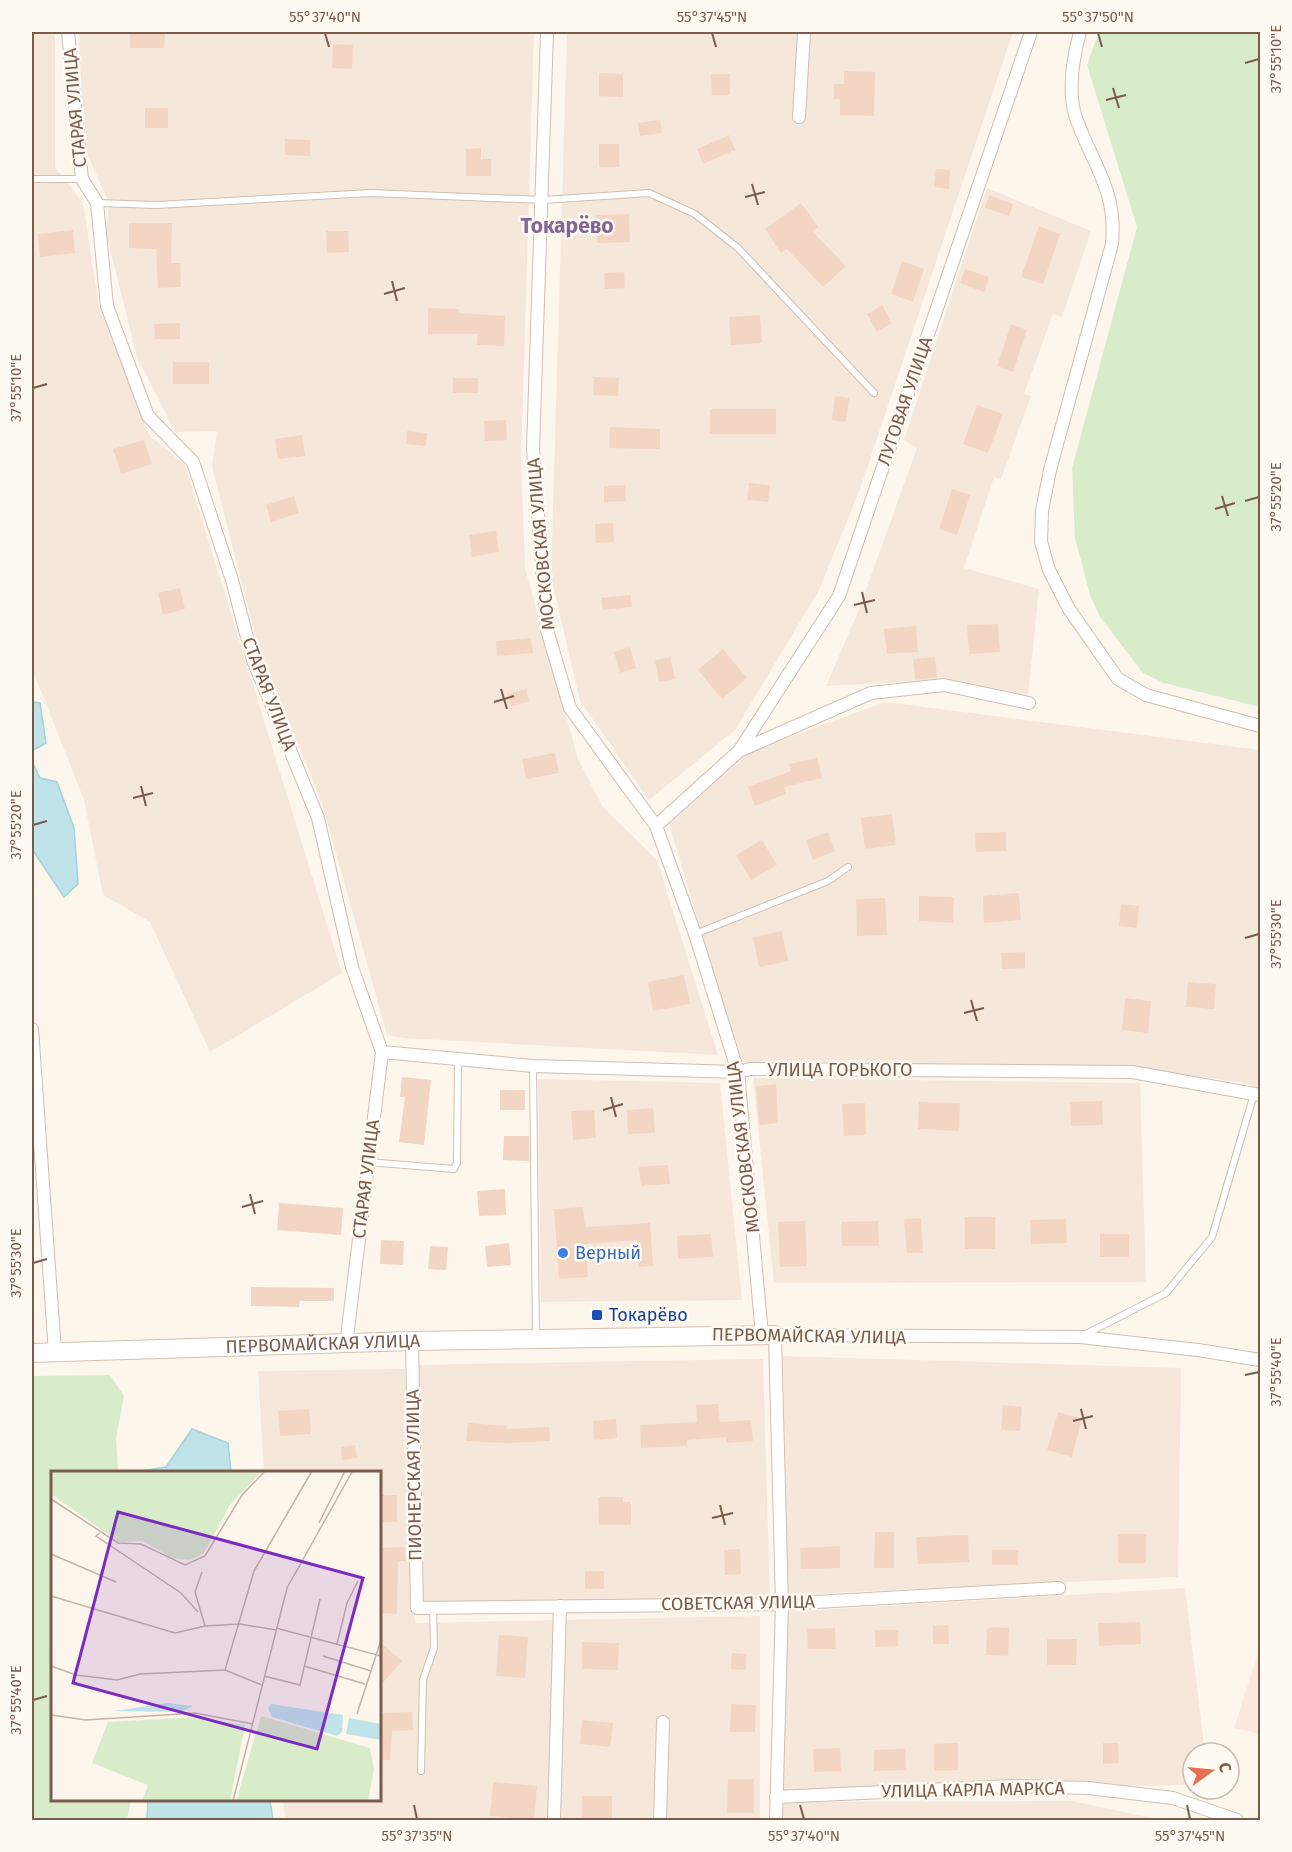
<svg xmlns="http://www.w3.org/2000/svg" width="1292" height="1852" font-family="'Fira Sans',sans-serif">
<rect width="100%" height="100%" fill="#fdf6ec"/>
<path fill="#f5e8da" d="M32 32H55V167L83 203 99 306 149 435 185 465 342 973 210 1052 150 922 103 895 84 800 32 668Z
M79 32H534L521 461 525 568 578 759 602 806 657 860 718 1055 404 1038 387 1035 322 803 257 642 212 467 217 431 175 432 137 357 106 233 109 203 83 144Z
M567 32H1013L860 489 819 590 735 730 649 800 580 701 551 577Z
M987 188 1091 231 1062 317 1053 314 1024 394 1031 396 1001 479 994 477 964 568 1039 589 1028 695 942 680 826 686 858 612 917 448 904 440Z
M885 702 1260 750V1088L1239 1082 1114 1066 740 1062 669 824 749 752Z
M753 1078 1140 1083 1146 1282 774 1283Z
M538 1079 720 1083 742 1300 541 1302Z
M783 1356 1181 1368 1178 1577 788 1595Z
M763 1359 770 1599 419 1602 410 1365Z
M405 1369 415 1623 760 1616V1820H285L283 1800H380V1472H264L258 1371Z
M1185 1588 1205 1753H1193V1785L783 1791 785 1612Z
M1072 1801 1162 1820H781V1802Z"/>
<path fill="#fde8e0" d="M1260 1647V1734L1234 1728Z"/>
<path fill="#d8ecc9" d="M1099 32H1260V707L1164 683 1143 673 1100 617 1090 595 1075 538 1072 468 1137 227 1087 65Z
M110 1375 124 1396 116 1438 118 1472H52V1800H131L127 1820H32V1376Z"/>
<path fill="#bfe3e8" stroke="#a5d3da" stroke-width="1.5" d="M32 702 40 703 46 743 32 751Z
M32 761 40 778 57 782 74 828 78 884 64 897 32 849Z
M192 1429 228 1443 231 1472H135L166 1467Z
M148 1800H270L273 1820H147Z"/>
<path fill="#f3d5c3" d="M130 33 165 34 164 48H130Z
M333 44 353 45 352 69 332 68Z
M844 71 875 72 874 116 840 115V99H834V84H844Z
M599 73 623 74V97L599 96Z
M711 74H730V95H712Z
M145 108H168V128H145Z
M660 120 662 133 640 136 638 123Z
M729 135 735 150 703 164 697 149Z
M285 139 310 140V156L285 155Z
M599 144H619V167H599Z
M481 148V159H491V176H466V149Z
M936 169 950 170 949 189 934 187Z
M989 195 1013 204 1009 216 985 208Z
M801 203 818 227 812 231 846 266 823 287 787 249 781 253 765 229Z
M629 214 630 242 597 243 596 215Z
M129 223H172L171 263H180L181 287 158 288 156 249 129 248Z
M1039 226 1060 234 1043 284 1021 277Z
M73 230 75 253 40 257 38 234Z
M326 231H348L349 252 327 253Z
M902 261 924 269 913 302 891 294Z
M965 269 989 277 984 292 960 283Z
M624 272 625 288 605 289 604 273Z
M882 305 892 323 877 332 867 314Z
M428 308 459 309V313L505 316 504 346 477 345 478 334H428Z
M760 315 762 343 731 345 729 317Z
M180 323V339H155L154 324Z
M1011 324 1027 330 1013 372 997 366Z
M173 362H209V384H173Z
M594 377 619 378 618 396 593 395Z
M453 378H478V393H453Z
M835 396 849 398 846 422 832 420Z
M977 405 1003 414 988 453 963 444Z
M710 409H776V434H710Z
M506 420 507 440 485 441 484 421Z
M610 427 660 429V449L609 448Z
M407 431 427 433 426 446 406 444Z
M302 435 305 456 278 459 275 439Z
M144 440 152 464 121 474 113 449Z
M749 483 770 485 768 502 747 500Z
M625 485 626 501 604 502V486Z
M952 489 970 495 957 535 939 529Z
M294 496 299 513 271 522 266 505Z
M613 523 614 542 596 543 595 524Z
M496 531 499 552 472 557 469 535Z
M180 588 185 609 163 615 158 593Z
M631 595 632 607 603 610 601 598Z
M998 624 1000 652 969 654 967 625Z
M916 626 918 652 887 654 884 629Z
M531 638 533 653 497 656 496 641Z
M630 647 636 668 620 673 614 652Z
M723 649 747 678 722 699 698 670Z
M670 657 675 679 659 682 655 660Z
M935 657 937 677 915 680 913 659Z
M526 689 529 701 511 707 507 694Z
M555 753 559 773 526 779 522 759Z
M817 758 822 778 784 787 786 794 755 806 748 787 791 771 789 764Z
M892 814 896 845 865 849 861 818Z
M828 832 835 851 813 860 806 840Z
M1006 832V851L976 852 975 833Z
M762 840 777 865 751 880 736 855Z
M1019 893 1021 920 984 923 983 896Z
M919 896 954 897 953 923 919 921Z
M885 898 887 935 857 936 856 899Z
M1121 904 1139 906 1137 928 1119 926Z
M782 931 788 961 759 967 753 937Z
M1025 952V968L1002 969 1001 953Z
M684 975 690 1004 653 1011 648 982Z
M1188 982 1216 984 1214 1009 1186 1007Z
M1125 998 1151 1001 1148 1033 1122 1030Z
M402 1077 431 1080 424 1145 399 1142 405 1097H400Z
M776 1084 778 1123 759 1125 756 1086Z
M500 1090H525V1110H500Z
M1102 1101 1103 1125 1071 1126 1070 1102Z
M919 1102 960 1103 959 1131 918 1129Z
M865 1103 866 1135 844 1136 842 1104Z
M653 1108 655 1133 628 1134 627 1110Z
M594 1110 596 1138 573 1140 571 1111Z
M504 1136H529V1161L503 1160Z
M668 1165 670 1184 641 1186 639 1167Z
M505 1189 506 1215 479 1216 477 1191Z
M279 1203 343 1208 341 1235 277 1230Z
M583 1207 585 1227 650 1223 653 1266 639 1267 637 1240 586 1244 588 1277 559 1279 554 1209Z
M965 1217H995V1249H965Z
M921 1218 923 1253H907L904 1219Z
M1066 1219 1067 1243 1031 1244 1030 1220Z
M805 1221 807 1266 780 1267 778 1222Z
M878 1221 879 1246H842L841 1222Z
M711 1234 713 1257 678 1259 677 1236Z
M1100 1234H1129V1257H1100Z
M381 1240 404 1241 403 1265 380 1264Z
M509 1243 511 1265 487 1267 485 1246Z
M430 1246 448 1247 446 1270 428 1269Z
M251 1287 334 1288V1301H300L299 1307 251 1306Z
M718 1404 720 1422 751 1420 753 1441 726 1443V1437L687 1440V1446L641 1448 640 1425 697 1422 696 1405Z
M1003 1405 1022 1407 1020 1431 1001 1430Z
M309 1409 311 1434 280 1436 278 1411Z
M1058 1412 1082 1419 1072 1457 1047 1450Z
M616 1419 617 1438 594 1440 593 1421Z
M468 1423 507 1426V1429L549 1427 550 1441 506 1443 466 1441Z
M355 1445 357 1458 342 1460 341 1447Z
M380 1495H397V1522H380Z
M598 1497H623V1502H631V1525H599Z
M875 1532H894V1568H874Z
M1118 1534H1146V1563H1118Z
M968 1535 969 1562 918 1564 916 1537Z
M840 1546V1568L801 1569 800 1548Z
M405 1547 406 1561H398L397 1614 380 1613V1548Z
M740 1549 741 1574 725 1575 724 1550Z
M992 1550H1018V1565H992Z
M585 1571H604V1589H585Z
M1140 1622 1141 1644 1099 1646 1098 1623Z
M948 1625 949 1644H933V1626Z
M991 1627 1009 1628 1008 1656 986 1655 987 1629Z
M835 1628 836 1649H808L807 1629Z
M875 1630H898V1646L875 1647Z
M499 1635 528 1637 525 1678 496 1676Z
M1047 1639H1077L1076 1665H1047Z
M380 1642 402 1661 380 1686Z
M582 1642 619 1643 618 1670 582 1669Z
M732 1653 746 1654V1670L731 1669Z
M731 1704 756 1705 755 1732H730Z
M412 1712 413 1730 392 1731 390 1760H380V1713Z
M582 1720 613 1723 610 1747 580 1744Z
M958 1743V1770L934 1771V1744Z
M1103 1743H1118L1119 1763 1103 1764Z
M840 1748 841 1771 814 1772 813 1749Z
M905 1749 906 1770 874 1771V1750Z
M728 1779H754V1813H727Z
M493 1782 537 1786 534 1820 490 1816Z
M582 1796H612V1820H582Z"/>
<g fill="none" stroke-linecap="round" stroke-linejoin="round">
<g stroke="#d1beb0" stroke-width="8">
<path id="lane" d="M32 179H82
M97 203 157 205 371 193 543 200 649 193 695 214 738 248 874 393
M695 934 828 881 848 867
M533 1066 536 1336
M368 1162 454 1169 457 1163 458 1060
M1084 1335 1166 1293 1212 1237 1254 1094
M421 1771 423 1680 434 1648 433 1608"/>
</g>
<g stroke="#d1beb0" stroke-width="14">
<path id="street" d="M68 32 82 179 97 203 107 306 148 416 193 462 232 580 253 660 318 818 352 967 382 1052 346 1345
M547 32 533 449 547 630 570 708 656 826 695 934 738 1072 762 1335
M1080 32C1073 58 1067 91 1076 118 1093 166 1117 189 1112 244L1050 470 1042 511 1041 542 1049 570 1069 609 1118 679 1146 695 1260 726
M799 117 804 32
M739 751 839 596 1031 32
M656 826 739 751 871 693 944 685 1029 703
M32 1029 55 1352
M382 1052 533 1066 738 1072 750 1069 1132 1072 1260 1095
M412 1341 417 1608 782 1604 1059 1588
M776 1797 1013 1786 1088 1788 1173 1798 1237 1820
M554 1820 560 1606
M660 1820 663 1722
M776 1820 782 1604 775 1335 1080 1337 1198 1350 1260 1360"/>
</g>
<g stroke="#d6c0b0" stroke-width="20">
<g id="secondary">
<path id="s1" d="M32 1353 412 1341 775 1335"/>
</g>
</g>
<use href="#lane" stroke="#fff" stroke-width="6"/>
<use href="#street" stroke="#fff" stroke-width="12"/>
<use href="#secondary" stroke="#fff" stroke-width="18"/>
</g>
<path fill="none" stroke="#7a5c4d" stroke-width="2" d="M325 33 329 47M712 33 716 47M1098 33 1102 47M1245 63 1259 59M1113 88 1119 108M1106 100 1126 95M752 184 758 205M745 197 765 192M392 281 397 301M384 294 405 288M33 388 47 384M1222 496 1228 516M1245 501 1259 497M1215 509 1235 503M862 592 867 613M854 605 875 600M501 689 507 709M494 702 514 696M141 786 146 806M133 798 153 793M33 825 47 821M1245 938 1259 934M971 1000 977 1021M964 1013 984 1008M611 1097 616 1117M603 1110 623 1104M250 1194 255 1214M242 1207 263 1201M33 1263 47 1259M1245 1375 1259 1372M1081 1409 1086 1429M1073 1421 1093 1416M720 1505 725 1525M712 1518 733 1513M33 1700 47 1696M414 1805 417 1819M800 1805 804 1819M1187 1805 1190 1819"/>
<circle fill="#3f7fe0" stroke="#fffaf3" stroke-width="2" cx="563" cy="1253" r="6"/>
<rect fill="#1a4fb4" stroke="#fffaf3" stroke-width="2" x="591" y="1309" width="12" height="12" rx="3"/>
<g text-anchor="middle" stroke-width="5" stroke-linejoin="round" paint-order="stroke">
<g font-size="18" fill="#7a5c4d" stroke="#fffaf3">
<text transform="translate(75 108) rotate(-95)" y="6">СТАРАЯ УЛИЦА</text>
<text transform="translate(905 401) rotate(-71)" y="6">ЛУГОВАЯ УЛИЦА</text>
<text transform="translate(541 544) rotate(-95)" y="6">МОСКОВСКАЯ УЛИЦА</text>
<text transform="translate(269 694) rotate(69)" y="6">СТАРАЯ УЛИЦА</text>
<text x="840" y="1076">УЛИЦА ГОРЬКОГО</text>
<text transform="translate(743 1147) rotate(-97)" y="6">МОСКОВСКАЯ УЛИЦА</text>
<text transform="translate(366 1179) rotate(-83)" y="6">СТАРАЯ УЛИЦА</text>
<text transform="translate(809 1336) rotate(1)" y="6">ПЕРВОМАЙСКАЯ УЛИЦА</text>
<text dy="6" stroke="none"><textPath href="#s1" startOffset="291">ПЕРВОМАЙСКАЯ УЛИЦА</textPath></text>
<text transform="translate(414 1475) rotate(-91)" y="6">ПИОНЕРСКАЯ УЛИЦА</text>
<text transform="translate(738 1603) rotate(-1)" y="6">СОВЕТСКАЯ УЛИЦА</text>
<text transform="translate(973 1790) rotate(-1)" y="6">УЛИЦА КАРЛА МАРКСА</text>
</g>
<g font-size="18" fill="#366cbe" stroke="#fffaf3" text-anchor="start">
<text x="575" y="1259">Верный</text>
</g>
<g font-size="18" fill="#164399" stroke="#fffaf3" text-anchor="start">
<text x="609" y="1321">Токарёво</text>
</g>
<g font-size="21" font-weight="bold" fill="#846695" stroke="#fffaf3">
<text x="567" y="233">Токарёво</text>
</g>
</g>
<g transform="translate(51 1471)">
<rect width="330" height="330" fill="#fdf6ec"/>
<path d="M0 0H211L179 34 153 82 139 89 121 87 92 70 68 71 0 23ZM210 245 319 277 323 298 317 330H185ZM145 246 194 254 179 330H91L97 314 41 292 57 251Z" fill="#d8ecc9"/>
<path d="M116 232 142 235 130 241 63 240ZM220 233 292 244 291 261 286 265 221 246 217 237ZM298 247 330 253V269L295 263Z" fill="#bfe3e8"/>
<path fill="none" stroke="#c5b3a7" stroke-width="1.5" d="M0 28 67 72 90 73 134 94 154 85 191 24 214 0M268 52 294 0M49 62 45 65 130 122 147 141M0 83 65 111M151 101 144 121 154 155M0 125 124 162 154 155 189 153 225 159M225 157 330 185M286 173 296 132 307 110M272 185 320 200M0 195 25 204 66 209 89 203 174 199 211 214M253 195 314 213M174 199 203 100 261 0M213 205 249 214 269 128M306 243 330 169M0 244 35 249 144 242 202 253M182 330 236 117 301 1"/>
<path fill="#7b2cbf" fill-opacity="0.15" stroke="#7b2cbf" stroke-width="3" d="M67 41 312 107 266 278 22 212Z"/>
<rect width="330" height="330" fill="none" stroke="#7a5c4d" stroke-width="3"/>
</g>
<rect width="1292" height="1852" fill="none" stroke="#fffaf3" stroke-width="66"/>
<g transform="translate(1211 1771) rotate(75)"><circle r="28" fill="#fffaf3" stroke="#cabbb1" stroke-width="1.5"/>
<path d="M0-4.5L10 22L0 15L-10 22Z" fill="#e76f51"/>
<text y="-9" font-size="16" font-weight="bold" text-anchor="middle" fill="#7a5c4d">С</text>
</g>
<rect x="33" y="33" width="1226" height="1786" fill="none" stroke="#7a5c4d" stroke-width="2"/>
<g font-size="15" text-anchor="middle" fill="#7a5c4d">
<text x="325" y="22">55°37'40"N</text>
<text x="712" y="22">55°37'45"N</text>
<text x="1098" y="22">55°37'50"N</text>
<text transform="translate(1276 59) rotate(-90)" y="5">37°55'10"E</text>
<text transform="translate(16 388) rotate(-90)" y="5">37°55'10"E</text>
<text transform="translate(1276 497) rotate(-90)" y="5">37°55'20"E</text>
<text transform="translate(16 825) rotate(-90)" y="5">37°55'20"E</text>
<text transform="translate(1276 934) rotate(-90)" y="5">37°55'30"E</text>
<text transform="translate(16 1263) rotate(-90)" y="5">37°55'30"E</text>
<text transform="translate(1276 1372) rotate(-90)" y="5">37°55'40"E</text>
<text transform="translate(16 1700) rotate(-90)" y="5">37°55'40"E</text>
<text x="417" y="1841">55°37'35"N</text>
<text x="804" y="1841">55°37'40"N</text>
<text x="1190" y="1841">55°37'45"N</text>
</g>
</svg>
